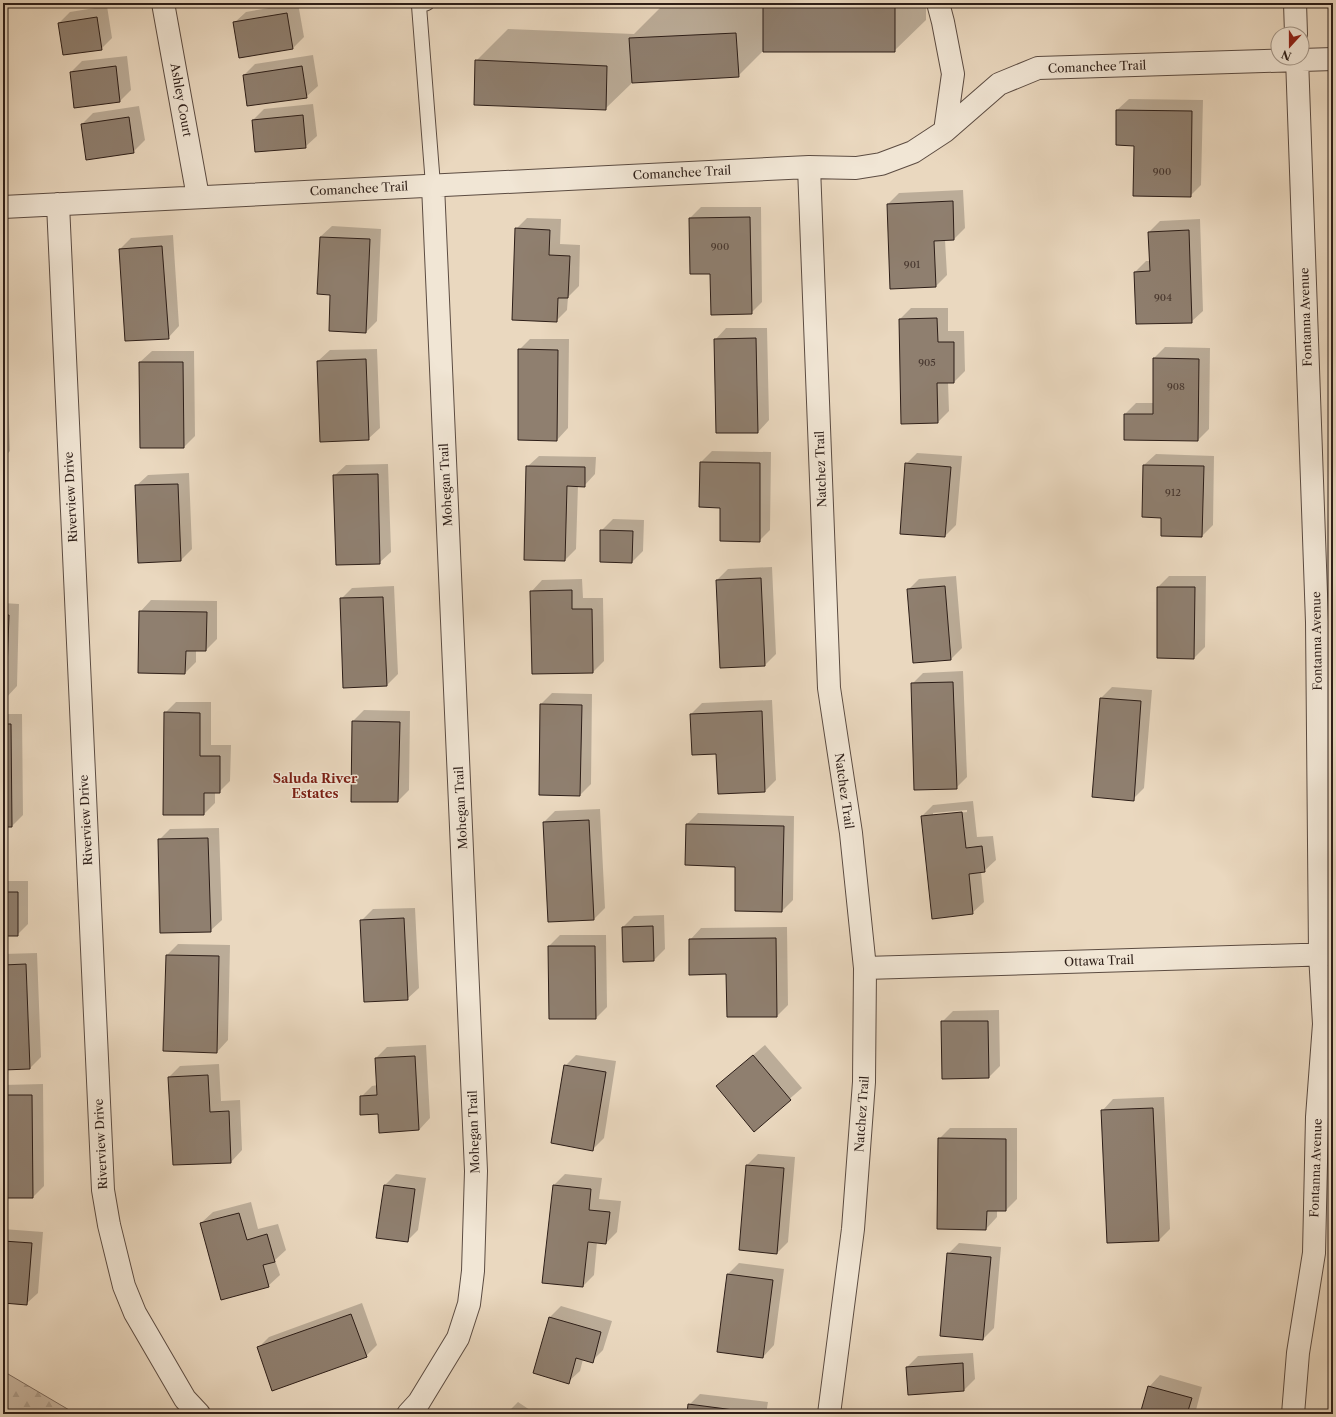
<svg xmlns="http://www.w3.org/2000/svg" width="1336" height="1417" font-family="'Libre Caslon Text',serif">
<defs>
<pattern id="forest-firs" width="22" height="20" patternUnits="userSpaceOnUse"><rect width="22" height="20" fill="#cab8a3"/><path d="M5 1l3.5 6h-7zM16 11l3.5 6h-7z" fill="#ae9e8c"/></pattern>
</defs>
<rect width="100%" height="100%" fill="#ead8bf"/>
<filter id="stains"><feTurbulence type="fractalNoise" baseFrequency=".005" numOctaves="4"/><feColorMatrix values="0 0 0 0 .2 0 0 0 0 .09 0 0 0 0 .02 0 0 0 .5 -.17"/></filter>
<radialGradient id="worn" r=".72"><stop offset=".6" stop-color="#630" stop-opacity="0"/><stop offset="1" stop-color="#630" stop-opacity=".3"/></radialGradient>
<path fill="url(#forest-firs)" stroke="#7c6b5e" d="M3 1371 76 1414H3Z"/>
<path fill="#0003" fill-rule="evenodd" d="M298 3 304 37 293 48 240 57 234 23 246 12Z
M738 3H926V20L894 51H763L738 76 633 82 605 109 476 61 508 29 634 34 661 7Z
M107 6 112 38 101 49 59 23 70 12Z
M313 55 318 86 306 97 244 75 255 64Z
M127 56 131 90 120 101 75 106 71 72 82 61Z
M1129 99 1203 100 1201 185 1190 196 1135 145 1117 110Z
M313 104 317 136 305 147 256 151 253 120 264 109Z
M139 106 145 140 133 152 82 124 93 113Z
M963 190 965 228 954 239 945 240 947 275 936 286 888 204 899 193Z
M701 207H761L762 302 751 313 711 273 690 218Z
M527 218 561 219 560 244 580 245 579 286 568 297 567 310 556 321 516 229Z
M1200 219 1203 311 1191 322 1135 272 1146 261H1150L1149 232 1160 221Z
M332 226 381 229 377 321 366 332 320 237Z
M173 235 179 326 168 338 126 340 120 249 131 238Z
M3 258H5L3 283Z
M911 308H948V331H964L965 371 954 382H948L949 411 938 422 900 319Z
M726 328H767L769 420 758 432 715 340Z
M530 339H569L568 428 557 440 519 350Z
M1165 347 1210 348 1209 429 1198 440 1125 414 1136 403H1154V358Z
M377 349 380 428 368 439 318 361 330 350Z
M152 351H194L195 436 184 447 140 362Z
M3 366H7L10 451 3 459Z
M712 451 771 452 770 530 759 541 721 507 701 462Z
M917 453 962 456 956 525 945 536 906 464Z
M1156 454 1214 456 1213 525 1202 536 1162 517 1144 465Z
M539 456 596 457 595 474 584 486 578 485 576 549 565 560 525 559 527 467Z
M388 464 391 552 379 563 334 476 346 465Z
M189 473 192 549 181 560 136 486 148 475Z
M3 483H4L3 572Z
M613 519 644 520 643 551 632 562 601 531Z
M772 567 776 654 765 665 717 580 728 569Z
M956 576 962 648 951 659 908 590 919 579Z
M1169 576H1206L1205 647 1194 658 1158 657V587Z
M582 579 583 598H603L604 661 593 672 533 673 531 592 542 580Z
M394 586 398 674 387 685 341 599 352 588Z
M151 600 217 601V639L206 650H196V662L185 673 140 612Z
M3 603 19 604 17 686 6 698 3 697Z
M963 671 967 777 956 788 912 684 923 673Z
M1112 687 1152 690 1144 788 1133 799 1101 698Z
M552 693 592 694 591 784 580 795 541 704Z
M772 700 776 780 765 791 717 753 691 714 702 703Z
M176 702H211V745H231L230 781 219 792H215V803L204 814 165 713Z
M364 710 410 711 409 790 398 801 353 721Z
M3 714H22L23 815 12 826H3Z
M973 801 977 837 993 836 996 860 984 871 981 872 984 902 972 913 922 816 933 805ZM967 810V812L933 815V813Z
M600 809 605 908 594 919 544 822 555 811Z
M698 813 794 816 793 900 782 911 736 866 687 824Z
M219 828 222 920 210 931 159 840 170 829Z
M3 849H6V881H28V924L17 935H3Z
M415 908 419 988 407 999 361 921 373 909Z
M664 915 665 949 654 960 623 927 634 916Z
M787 927 788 1005 777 1016H728L727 973 690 940 701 928Z
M560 935H606L607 1007 596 1018 549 946Z
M178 944 230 945 228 1040 217 1052 165 1050 167 955Z
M37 953 41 1057 30 1068 3 1069V954Z
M999 1010 1000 1066 989 1077 942 1022 953 1011Z
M426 1045 430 1118 419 1130 379 1113 361 1097 372 1086 378 1085 376 1058 387 1047Z
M765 1045 802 1088 754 1130 717 1086Z
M576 1055 616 1061 604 1138 593 1149 565 1066Z
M219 1064 221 1101 240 1100 242 1150 231 1162 169 1077 180 1066Z
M43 1084 44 1186 33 1197H3V1085Z
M1164 1097 1170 1229 1159 1240 1108 1242 1102 1111 1113 1099Z
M950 1128H1017V1199L1006 1210H997V1217L986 1229 939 1139Z
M758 1154 795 1157 788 1242 777 1253 747 1165Z
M396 1174 426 1178 418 1230 407 1241 377 1237 385 1185Z
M565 1174 602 1178 599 1199 621 1201 617 1232 606 1243 597 1242 594 1275 583 1286 554 1185Z
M251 1202 258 1229 278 1224 286 1250 275 1260 280 1275 268 1286 201 1223 213 1212Z
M3 1229 43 1232 38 1293 26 1304 3 1302Z
M959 1243 1001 1247 994 1328 983 1339 948 1254Z
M739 1263 784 1269 774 1345 763 1357 728 1274Z
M362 1303 377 1345 366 1356 258 1348 269 1337Z
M561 1306 612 1321 603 1350 592 1361 583 1359 580 1371 568 1382 534 1372 550 1317Z
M973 1353 975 1379 964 1390 907 1367 918 1356Z
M1160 1375 1202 1387 1195 1414H1141L1149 1387Z
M700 1394 768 1402 766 1414H688L689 1405Z
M518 1402 536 1414H506Z"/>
<path fill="#8f7f6f" stroke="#2d1e18" d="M763 7H895V52H763Z
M287 13 293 49 239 58 233 22Z
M97 17 102 50 63 55 58 23Z
M736 33 739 77 632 83 629 38Z
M475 60 607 66 606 110 474 105Z
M116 66 120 102 74 108 70 72Z
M302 66 307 98 247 106 243 75Z
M1116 110 1192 111 1191 197 1133 196 1134 146 1116 145Z
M303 115 306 148 255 152 252 120Z
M129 117 134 153 86 160 81 124Z
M953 201 954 240 934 241 936 287 890 289 887 204Z
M750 217 752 314 711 315 710 274H690L689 218Z
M515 228 550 230 549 255 570 256 568 298H558L557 322 512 320Z
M1189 230 1192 323 1136 324 1134 272 1150 271 1148 232Z
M320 237 370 239 366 333 329 331 330 295 317 294Z
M162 246 169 339 125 341 119 249Z
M937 318 938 342H954V383H937L938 423 901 424 899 319Z
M756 338 758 433H716L714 339Z
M518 349 558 350 557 441 518 440Z
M1153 358 1199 359 1198 441 1124 440V414H1153Z
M366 359 369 440 320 442 317 361Z
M139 362H183L184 448H140Z
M700 462 760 463V542L720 541V508L699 507Z
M905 463 951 467 945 537 900 534Z
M1143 465 1204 466 1202 537 1161 536V518L1142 517Z
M526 466 585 467V487L567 486 565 561 524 560Z
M378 474 380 564 336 565 333 475Z
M178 484 181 561 138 563 135 485Z
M600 530 633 531 632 563 600 562Z
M761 578 765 666 720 668 716 580Z
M945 586 951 660 913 663 907 589Z
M1157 587H1195L1194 659 1157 658Z
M572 590V609H592L593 673 532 674 530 591Z
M383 597 387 686 343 688 340 598Z
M139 611 207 612 206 651H186L185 674 138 673Z
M3 615H9L6 699 3 698Z
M953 682 957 789 914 790 911 683Z
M1100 698 1141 701 1134 801 1092 797Z
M540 704 582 705 580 796 539 795Z
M762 711 765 792 718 794 716 754 692 755 690 714Z
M164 712 200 713V756H220V793H204V815H163Z
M352 721 400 722 398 802H351Z
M3 724H11L12 827H3Z
M962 812 966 848 982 846 985 872 969 874 973 914 932 919 921 816Z
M589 820 594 920 548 922 543 822Z
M686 824 784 826 782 912 735 911V867L685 865Z
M208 838 211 932 160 933 158 839Z
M3 892H18V936H3Z
M404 918 408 1000 364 1002 360 920Z
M653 926 654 961 623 962 622 927Z
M776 938 777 1017H727L726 974 689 975V939Z
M548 946H595L596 1019H549Z
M166 955 219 956 217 1053 163 1051Z
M26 964 30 1069 3 1070V965Z
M941 1021H988L989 1078 942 1079Z
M753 1055 791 1100 754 1132 716 1086Z
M415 1056 419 1130 379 1133 378 1114 360 1115V1096L377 1095 375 1058Z
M564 1065 606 1072 593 1151 551 1143Z
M208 1075 210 1112 229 1111 231 1163 173 1165 168 1077Z
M3 1095H32L33 1198H3Z
M1153 1108 1159 1241 1107 1243 1101 1110Z
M938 1138 1006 1139V1211H987L986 1230 937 1229Z
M746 1165 784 1168 777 1254 739 1250Z
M384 1185 415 1189 408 1242 376 1238Z
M553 1185 591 1189 589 1210 610 1212 606 1244 588 1242 583 1287 542 1283Z
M239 1213 247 1240 267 1234 275 1262 263 1265 269 1287 221 1300 200 1223Z
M3 1241 32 1243 27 1305 3 1303Z
M947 1253 991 1257 983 1340 940 1336Z
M727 1274 773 1280 763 1358 717 1352Z
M351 1314 367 1357 272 1391 257 1347Z
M549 1317 601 1332 593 1363 576 1358 569 1384 533 1373Z
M963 1363 964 1391 908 1395 906 1367Z
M1148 1386 1192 1398 1187 1414H1140Z
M688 1404 757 1413V1414H687Z"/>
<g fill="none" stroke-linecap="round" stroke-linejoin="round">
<g stroke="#5c4c42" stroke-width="16">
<path id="service" d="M427 3 419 6 433 185"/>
</g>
<g stroke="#5c4c42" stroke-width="24">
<path id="minor" d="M163 3 198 197
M938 3 943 22 953 74 945 131
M1295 3 1296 34
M809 167 829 688 851 833 865 968 864 1082 853 1229 829 1414
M58 204 103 1190 109 1225 124 1286 135 1313 185 1399 199 1414
M3 207 809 167 856 168 881 164 913 152 945 131 999 84 1038 68 1333 59
M865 968 1333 954
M408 1414 419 1402 458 1338 469 1304 473 1271 476 1171 433 185
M1293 1414 1298 1353 1314 1253 1317 1117 1324 1024 1320 954 1317 622 1297 58"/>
</g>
<use href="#service" stroke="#f1e6d5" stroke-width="14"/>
<use href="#minor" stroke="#f1e6d5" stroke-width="22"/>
</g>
<g text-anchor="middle" stroke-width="3" stroke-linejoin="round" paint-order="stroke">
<g font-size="10" fill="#46362e">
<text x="1162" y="175">900</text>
<text x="720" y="250">900</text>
<text x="912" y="268">901</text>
<text x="1163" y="301">904</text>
<text x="927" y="366">905</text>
<text x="1176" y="390">908</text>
<text x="1173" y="496">912</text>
</g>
<g font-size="12" fill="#2d1e18" stroke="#f1e6d5">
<text transform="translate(1097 67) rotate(-2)" y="4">Comanchee Trail</text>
<text transform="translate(181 100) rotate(80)" y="4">Ashley Court</text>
<text transform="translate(682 173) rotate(-3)" y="4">Comanchee Trail</text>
<text transform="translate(359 189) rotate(-3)" y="4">Comanchee Trail</text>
<text transform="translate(1306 317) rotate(-92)" y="4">Fontanna Avenue</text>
<text transform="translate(821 469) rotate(-92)" y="4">Natchez Trail</text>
<text transform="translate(446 485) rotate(-93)" y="4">Mohegan Trail</text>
<text transform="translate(71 497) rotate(-93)" y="4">Riverview Drive</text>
<text transform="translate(1317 641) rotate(-91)" y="4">Fontanna Avenue</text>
<text transform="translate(844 791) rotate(82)" y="4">Natchez Trail</text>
<text transform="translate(461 808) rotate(-93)" y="4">Mohegan Trail</text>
<text transform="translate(86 820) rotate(-93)" y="4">Riverview Drive</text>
<text transform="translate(1099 961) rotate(-2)" y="4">Ottawa Trail</text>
<text transform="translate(862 1114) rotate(-86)" y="4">Natchez Trail</text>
<text transform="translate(474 1132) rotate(-92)" y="4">Mohegan Trail</text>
<text transform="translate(101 1144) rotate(-93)" y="4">Riverview Drive</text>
<text transform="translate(1316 1168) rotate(-88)" y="4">Fontanna Avenue</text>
</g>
<g font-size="13" font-weight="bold" fill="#7a1f14" stroke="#f1e6d5">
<text x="315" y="783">Saluda River<tspan x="315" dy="15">Estates</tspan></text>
</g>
</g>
<rect width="1336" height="1417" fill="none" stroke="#ead8bf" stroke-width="16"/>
<rect x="4" y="4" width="1328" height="1409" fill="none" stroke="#2d1e18" stroke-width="2"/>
<rect x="8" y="8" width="1320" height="1401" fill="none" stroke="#2d1e18"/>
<g transform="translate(1290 46) rotate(201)"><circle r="19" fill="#f1e6d5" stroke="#a39689"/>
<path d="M0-3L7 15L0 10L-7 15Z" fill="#8f2418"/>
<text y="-6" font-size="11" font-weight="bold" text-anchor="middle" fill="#2d1e18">N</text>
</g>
<rect width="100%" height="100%" filter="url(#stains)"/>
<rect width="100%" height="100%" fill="url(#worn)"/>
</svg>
